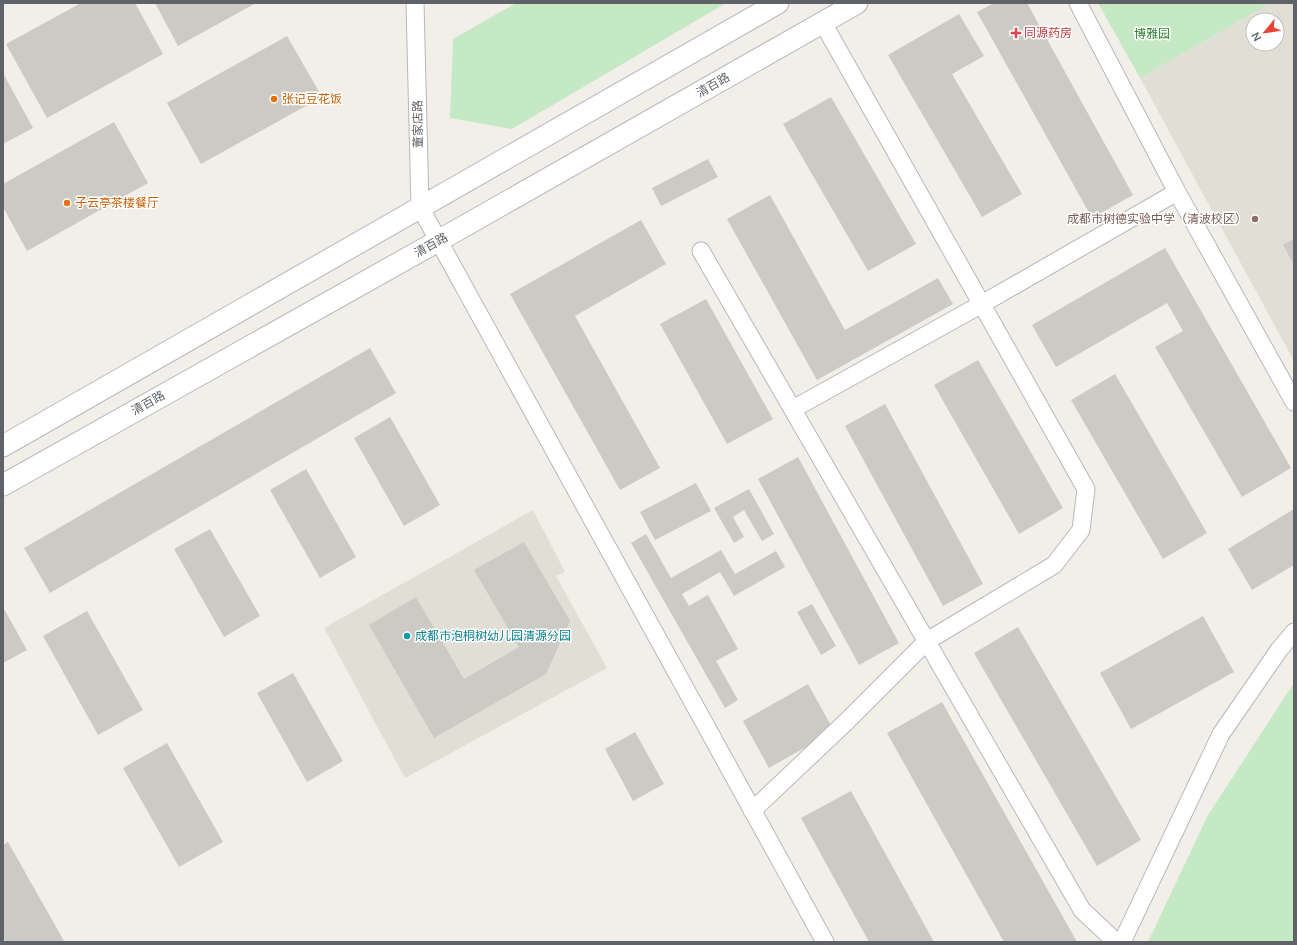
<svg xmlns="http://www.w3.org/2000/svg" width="1297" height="945" font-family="Mulish,'Noto Sans SC',sans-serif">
<rect width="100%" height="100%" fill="#f1efe8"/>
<path fill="#e1ded6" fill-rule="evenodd" d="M1271 3H1294V361L1140 78ZM1253 20H1277V44H1253Z
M533 510 565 572 556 576 607 668 405 778 324 628Z"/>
<path fill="#c5e8c5" d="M516 3H726L512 129 450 118 453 39Z
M1098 3H1271L1140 78Z
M1294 683V942H1148L1208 815Z"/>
<path fill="#cccac5" d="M81 3H135L163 54 47 118 6 44Z
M155 3H256L178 46Z
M994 3H1027L1133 195 1092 218 977 12Z
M959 14 984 56 952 74 1022 194 982 217 888 55Z
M287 36 322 97 201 164 167 103Z
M3 73 33 128 3 144Z
M831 97 916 244 868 271 783 124Z
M114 122 148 183 27 251 3 207V184Z
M708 159 718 177 661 206 652 188Z
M770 195 845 330 938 278 953 304 817 380 727 219Z
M641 220 666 264 575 316 660 468 620 490 510 294Z
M1294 239V265L1283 245Z
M1165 248 1291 468 1242 497 1155 347 1183 331 1167 303 1056 367 1032 325Z
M706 299 773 419 727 444 660 324Z
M370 348 396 393 50 593 24 548Z
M978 360 1063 508 1019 534 934 385Z
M1115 374 1207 533 1163 559 1071 400Z
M885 404 983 584 943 606 845 426Z
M390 417 440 505 404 526 354 438Z
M798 457 899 643 859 665 758 479Z
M306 469 356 557 320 578 270 490Z
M696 483 711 511 655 540 640 512Z
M749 489 774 534 762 541 744 510 733 517 744 537 734 543 714 508Z
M1294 509V565L1252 590 1228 549Z
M210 529 260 616 224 637 174 549Z
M646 534 671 578 721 550 735 574 776 551 785 567 734 596 720 572 682 594 689 606 708 595 738 649 716 661 738 700 725 708 631 543Z
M524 542 570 621 546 674 434 738 369 625 416 597 464 679 519 647 474 570Z
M812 604 836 646 821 655 797 612Z
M3 607 27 650 3 663Z
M87 611 143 710 98 735 43 636Z
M1203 616 1234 672 1131 729 1100 673Z
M1018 627 1141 840 1097 866 974 653Z
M293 673 343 761 307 782 257 693Z
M808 684 834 731 769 768 743 721Z
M942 702 1077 942H1004L887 733Z
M635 732 664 784 633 801 605 749Z
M167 743 223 842 179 867 123 768Z
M851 791 934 942H869L801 818Z
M8 842 64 941 62 942H6L3 938V845Z"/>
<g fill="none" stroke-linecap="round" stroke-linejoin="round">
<g stroke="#b5b8bc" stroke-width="19">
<path id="minor" d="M415 3 420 207 825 942
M1078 3 1177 192 1294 402
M701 251 1082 910 1116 942
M793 409 982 304 1177 192
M752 811 847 721 927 641 1054 565 1081 530 1086 489 823 23
M1122 942 1221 734 1279 650 1294 632"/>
</g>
<g stroke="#b5b8bc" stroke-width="23">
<path id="tertiary" d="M3 446 778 3
M3 485 438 241 857 3"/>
</g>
<use href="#minor" stroke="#fff" stroke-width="17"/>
<use href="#tertiary" stroke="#fff" stroke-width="21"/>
</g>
<path fill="#e0444e" stroke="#fff" stroke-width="1.5" d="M1014 27h4v4h4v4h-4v4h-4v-4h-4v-4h4z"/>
<g fill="#e8710a" stroke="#fff" stroke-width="1.5">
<circle cx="274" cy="99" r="4"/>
<circle cx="67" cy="203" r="4"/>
</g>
<circle fill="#8d6e63" stroke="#fff" stroke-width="1.5" cx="1255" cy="219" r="4"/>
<circle fill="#0f9aa8" stroke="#fff" stroke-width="1.5" cx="407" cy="636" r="4"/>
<g text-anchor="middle" stroke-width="3" stroke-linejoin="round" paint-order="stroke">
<g font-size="12" fill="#be3a42" stroke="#fff" text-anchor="start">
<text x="1024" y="37">同源药房</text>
</g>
<g font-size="12" fill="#348238" stroke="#fff">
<text x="1152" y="38">博雅园</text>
</g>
<g font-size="12" fill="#5f6368" stroke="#fff">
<text transform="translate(713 85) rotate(-30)" y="4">清百路</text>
<text transform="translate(418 124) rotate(-91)" y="4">董家店路</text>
<text transform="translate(431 245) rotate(-29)" y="4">清百路</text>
<text transform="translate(148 403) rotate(-29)" y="4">清百路</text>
</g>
<g font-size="12" fill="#c56008" stroke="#fff" text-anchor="start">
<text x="282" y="103">张记豆花饭</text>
<text x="75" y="207">子云亭茶楼餐厅</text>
</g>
<g font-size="12" fill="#785e54" stroke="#fff" text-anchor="end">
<text x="1247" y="223">成都市树德实验中学（清波校区）</text>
</g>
<g font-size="12" fill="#0d838f" stroke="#fff" text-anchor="start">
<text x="415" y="640">成都市泡桐树幼儿园清源分园</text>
</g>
</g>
<rect width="1297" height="945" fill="none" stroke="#5f6368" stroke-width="8"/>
<g transform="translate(1265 32) rotate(241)"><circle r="19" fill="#ffffff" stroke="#bfc1c3"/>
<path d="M0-3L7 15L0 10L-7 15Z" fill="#ea4335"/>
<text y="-6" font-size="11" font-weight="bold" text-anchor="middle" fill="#5f6368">N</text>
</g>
</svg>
